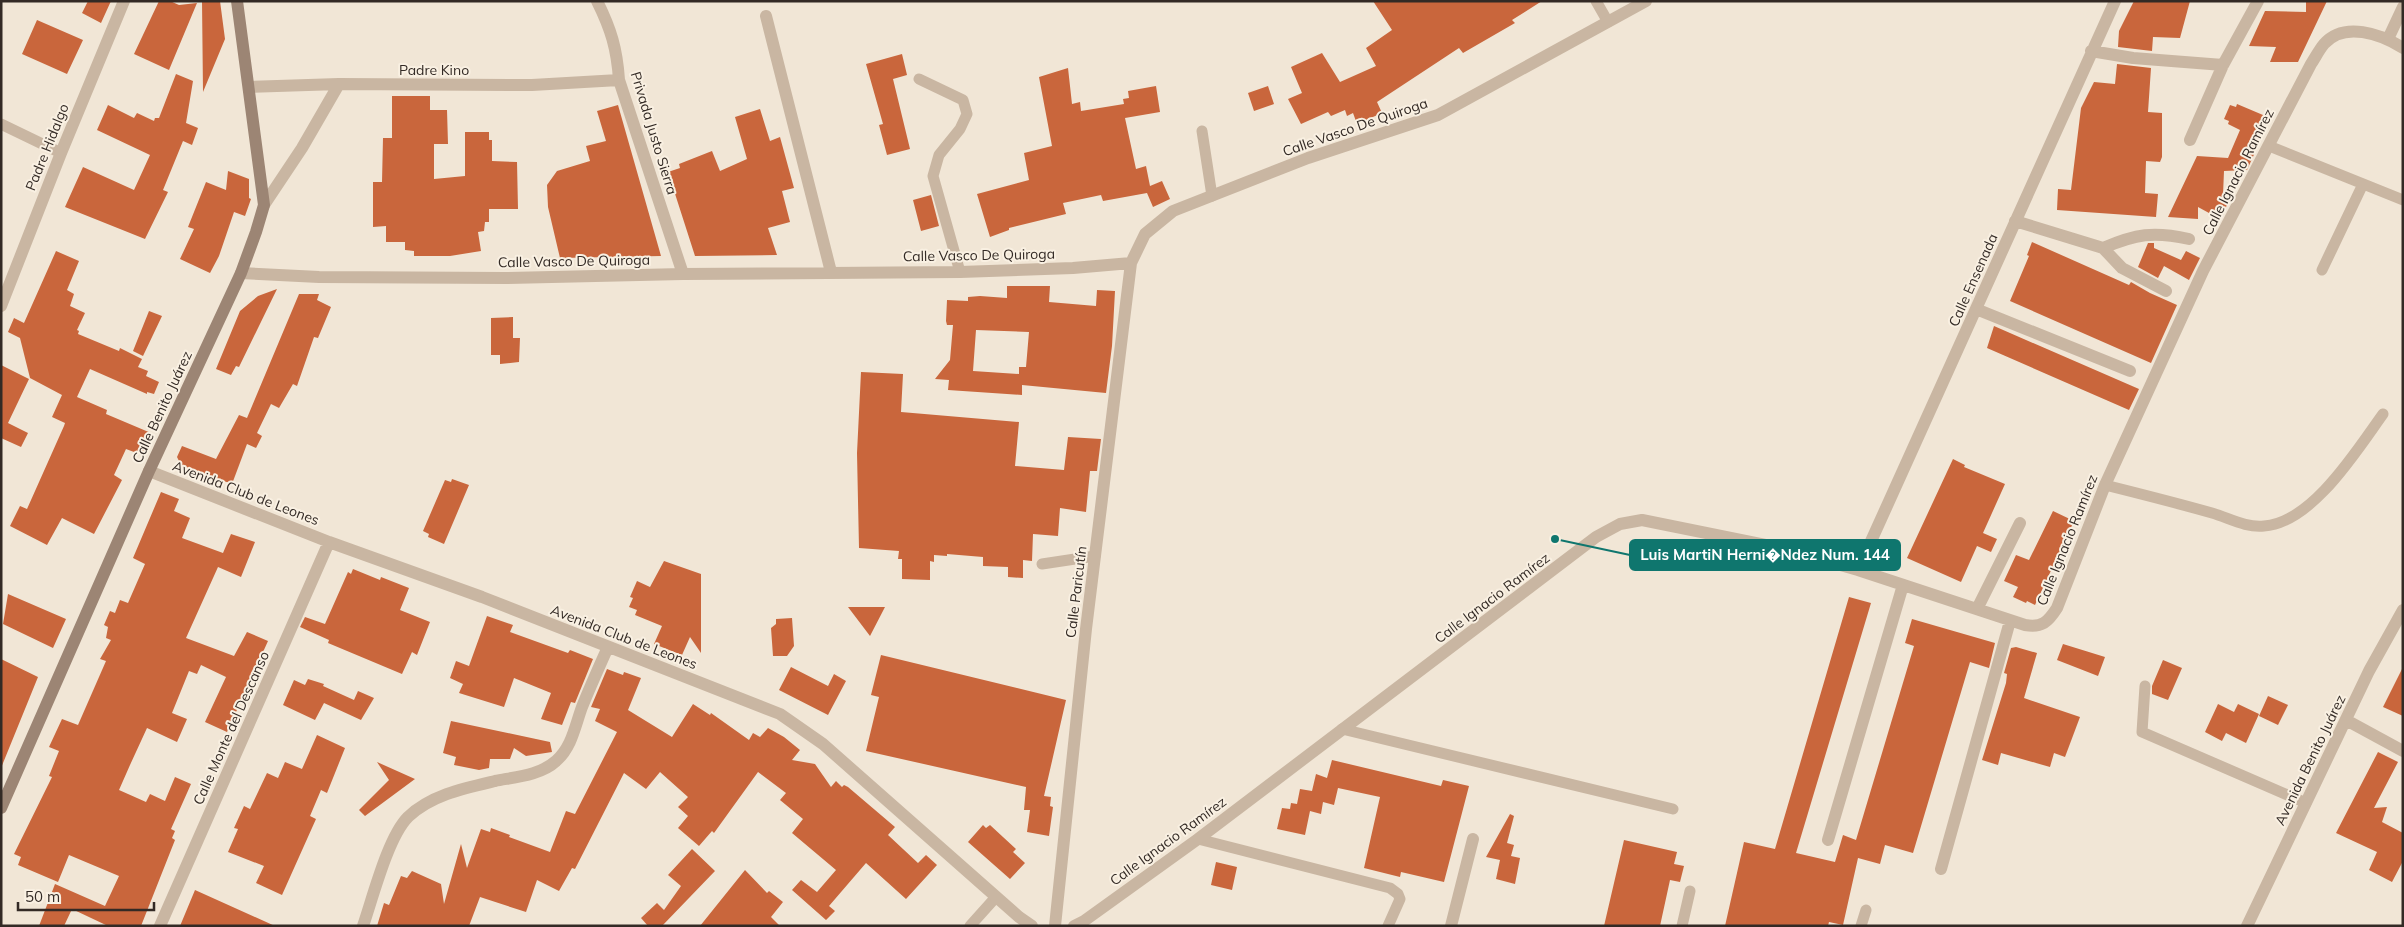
<svg xmlns="http://www.w3.org/2000/svg" width="2404" height="927" font-family="Mulish,sans-serif">
<rect width="100%" height="100%" fill="#f1e6d6"/>
<path fill="#c9663c" fill-rule="evenodd" d="M88 1H111L101 23 82 13Z
M159 1H170L179 5 197 3 169 70 134 54Z
M202 1H220L225 39 203 92Z
M1373 1H1542L1512 20 1515 23 1463 53 1459 48 1377 102 1382 113 1357 124 1353 113 1347 116 1345 110 1331 116 1328 112 1301 124 1288 99 1302 93 1291 67 1322 53 1340 82 1376 66 1366 48 1392 30Z
M2134 1H2190L2180 38 2153 37 2152 51 2118 47 2119 31Z
M2306 1H2327L2298 62H2270L2276 47 2249 46 2265 11 2306 12Z
M37 20 83 40 67 74 22 54Z
M902 54 907 75 893 79 910 149 887 155 879 125 883 124 866 64Z
M2117 64 2151 68 2148 112 2162 113V157L2160 162 2146 161 2145 193 2158 194 2156 217 2057 210 2058 189 2071 190 2081 108 2094 82 2115 84Z
M1068 68 1072 104 1080 102 1081 111 1124 104 1123 99 1129 98 1128 91 1156 86 1160 112 1125 118 1136 169 1146 166 1150 186 1162 181 1170 199 1153 207 1147 193 1103 201 1101 195 1063 203 1066 214 1009 228V230L990 237 977 194 1029 180 1024 153 1052 146 1039 77Z
M176 74 193 81 186 123 198 128 192 145 183 141 163 190 168 192 145 239 65 207 83 167 134 190 150 155 97 130 108 105 134 118 137 113 154 121 155 118H159Z
M1268 86 1274 104 1254 111 1248 93Z
M392 96H430V110H447L448 144H434V179L465 176V132H489V140H492V161L517 162 518 209H489V222H485L484 231 478 232 481 251 450 256H414V251L405 250V242H386V226L373 227V182H382L383 138H392Z
M2237 104 2263 115 2253 139H2261L2247 170 2224 171 2223 195 2230 199 2220 219 2198 207V219L2168 217 2197 156 2228 158 2240 130 2228 124 2229 121 2224 119 2230 105 2236 107Z
M618 105 661 256 560 258 548 207 547 185 557 171 590 161 586 146 606 141 597 111Z
M760 109 770 141 780 137 794 188 782 191 790 222 768 228 777 255 695 256 668 172 680 168 679 164 712 151 720 171 747 159 735 117Z
M228 171 249 179V198L251 199 245 216 234 212 219 256 210 273 180 259 194 229 188 227 206 182 226 190Z
M931 195 939 226 921 231 913 200Z
M2032 242 2129 285 2131 282 2150 293 2177 305 2151 363 2010 301 2029 256 2027 255Z
M2148 243H2154V248L2181 260 2186 251 2200 258 2189 280 2164 266 2158 278 2138 267Z
M56 251 79 261 67 290 74 294 70 306 85 313 77 330 79 331 78 334 119 351 120 348 142 359 138 367 148 371 146 376 159 382 154 394 147 392V394L90 369 77 397 107 410 106 414 151 433 142 455 126 449 114 475 122 480 94 534 62 518 47 545 10 526 20 506 27 509 64 426 65 423 52 417 62 395 30 378 20 338 8 332 14 318 24 323Z
M1007 286H1050L1049 302 1096 306 1097 290 1115 291 1112 346 1106 393 1022 385V395L948 390 949 380 935 379 950 360 953 325H947L946 321 947 300 968 301V297L980 296 1007 298ZM976 330 1029 332 1026 367H1019V374L973 371Z
M277 289 239 367 236 366 231 375 216 369 240 311 258 296Z
M299 294H319L317 300 331 307 318 338 314 337 297 386 293 384 279 408 271 404 257 433 262 436 256 448 247 444 232 484 181 465 177 457 182 446 216 459 239 415 247 418Z
M149 311 162 316 143 356 133 351Z
M513 317V338H520L519 362 500 364V355H491V318Z
M1994 326 2139 389 2129 410 1987 348Z
M1 365 29 379 8 423 28 433 21 447 1 438Z
M861 372 903 374 901 412 1019 422 1015 466 1064 470 1068 437 1101 439 1097 471H1090L1086 512 1060 508 1058 536 1033 534 1032 561 1023 560V578L1008 577V567L983 566V557L947 554V556L934 555V562L930 561V580L902 579V559H898L899 551 859 548 857 453Z
M1953 459 1965 465 1964 467 2005 484 1983 533 1997 539 1991 552 1977 546 1961 582 1907 558Z
M452 479 469 485 444 544 428 537 429 534 423 531 445 480 451 482Z
M161 492 179 499 174 511 190 518 182 538 223 553 231 534 255 542 241 577 218 567 186 638 234 656 247 632 268 641 227 732 205 722 226 677 201 665 197 674 189 671 172 713 187 719 177 742 147 728 130 765 119 790 146 802 150 794 165 801 175 777 191 784 171 829 175 831 172 838 175 840 141 926H108L72 909 64 926H39L55 884 105 906 119 876 69 855 58 882 18 865 21 857 14 854 52 777 49 776 59 751 49 747 62 719 78 725 106 661 100 659 111 640 106 638 108 627 104 625 110 611 115 613 120 600 128 603 145 564 133 558Z
M2053 511 2074 521 2035 605 2027 601 2026 603 2013 597 2018 587 2004 581 2016 555 2029 560Z
M664 561 701 574V653L690 637 682 655 654 644 662 626 635 615 637 610 629 607 633 598 630 597 637 581 650 587Z
M353 569 380 580 381 577 409 588 400 610 430 622 417 655 412 652 402 674 328 643 329 640 300 627 305 617 325 624 348 572 351 574Z
M8 594 66 619 53 648 3 624Z
M1849 597 1871 603 1796 853 1835 862 1843 835 1856 840 1914 646 1905 643 1912 619 1995 643 1989 668 1970 662 1913 853 1885 845 1880 864 1858 858 1843 925 1829 922 1828 926H1725L1744 842 1775 849Z
M848 607H885L870 636Z
M487 616 513 625 510 632 568 653 570 650 593 659 575 703 571 702 562 725 541 719 551 693 514 678 504 707 459 693 463 684 450 678 456 661 469 666Z
M792 618 794 646 787 656H773L771 628 776 624V619Z
M2063 644 2105 657 2098 676 2057 660Z
M2016 647 2037 653 2024 698 2080 717 2065 757 2054 753 2050 767 2001 753 1998 765 1982 760 2006 683 2007 674 2004 673 2011 648Z
M881 655 1066 700 1044 796 1051 797 1050 806 1053 807 1049 836 1027 832 1030 810H1024L1026 787 866 751 879 697 871 695Z
M1 659 38 677 1 768Z
M2163 660 2182 668 2168 700 2152 694V686Z
M791 667 828 686 834 674 846 681 828 715 779 690Z
M2403 667V716L2383 707Z
M607 669 623 675 624 672 641 678 628 710 672 737 693 704 710 715 711 713 749 740 753 733 760 737 768 728 784 737 800 750 792 760 815 764 831 787 836 781 842 787 844 785 848 787 895 827 888 835 918 863 926 855 937 865 906 899 866 863 829 906 835 911 826 920 792 890 801 880 817 892 836 870 792 833 803 819 780 800 786 793 758 772 714 833 712 831 699 846 678 828 688 816 678 807 688 797 660 772 646 789 624 773 575 869 572 868 559 891 537 880 526 912 480 897 469 926H377L384 903 389 905 401 876 407 878 412 871 441 884 444 904 461 844 467 868 481 829 490 832 491 828 510 835 509 837 550 852 566 811 575 814 617 732 595 721 600 709 591 707Z
M308 679 324 684 323 686 354 700 358 691 374 698 361 720 324 703 315 720 283 705 294 680 305 685Z
M2268 696 2288 705 2278 725 2259 716Z
M2218 704 2234 712 2238 704 2259 714 2246 743 2226 733 2222 741 2205 732Z
M451 721 550 742 552 752 526 756 514 748 510 759H490L489 768 479 770 454 765 456 757 443 753Z
M317 735 345 748 327 793 321 790 310 816 316 819 282 895 256 883 264 866 228 852 238 829 234 828 244 806 250 809 267 773 278 778 285 762 302 769Z
M2378 752 2398 762 2374 808 2387 807 2382 822 2403 833V861L2392 882 2369 870 2377 852 2336 833Z
M1332 760 1441 786 1443 780 1469 786 1444 882 1401 872 1400 877 1364 868 1380 797 1338 788 1334 805 1323 802 1321 814 1310 811 1305 835 1277 829 1282 808 1290 809 1291 803 1297 804 1300 789 1312 791 1316 774 1327 778Z
M377 762 415 779 365 816 359 810 389 780Z
M1510 814 1514 816 1507 843 1514 845 1511 856 1520 858 1515 884 1496 879 1500 860 1486 857Z
M983 825 986 828 990 825 1016 849 1013 852 1025 863 1010 879 968 842Z
M1624 840 1677 852 1674 864 1684 866 1680 882 1670 880 1660 926H1604Z
M692 849 715 871 662 926H648L641 918 657 903 664 910 681 886 668 875Z
M1216 862 1237 867 1232 890 1211 885Z
M745 870 767 893 769 891 783 902 771 917 780 926H700Z
M195 890 275 926H180Z"/>
<g fill="none" stroke-linecap="round" stroke-linejoin="round">
<path stroke="#c9b6a2" stroke-width="11" d="M1596 1 1608 22
M919 79 963 100 967 114 960 129 939 155 933 176 960 272
M1 124 61 153
M1202 131 1212 196
M2269 146 2403 200
M2322 270 2363 184
M2105 485C2141 494 2177 503 2212 513 2229 518 2246 528 2264 526 2312 523 2357 450 2383 414
M1042 564 1095 556
M2145 686 2142 732 2306 803
M1342 729 1673 809
M1198 839 1390 888 1398 894 1400 899 1388 926
M970 926 996 897
M1682 926 1690 891
M1861 926 1866 910"/>
<path stroke="#c9b6a2" stroke-width="12" d="M597 1C611 29 617 49 619 80L683 274
M766 16 831 272
M2388 39 2403 7
M2091 51 2133 58 2223 65
M249 87 339 84 532 85 619 80
M2190 140 2223 65 2258 1
M264 205 302 148 339 84
M2015 221 2103 248 2122 268 2166 291
M2103 248C2136 234 2153 231 2189 239
M241 273 319 277 505 278 683 274 960 272 1073 268 1131 263
M1 306 61 153 124 1
M1976 309 2130 371
M149 471 329 542 482 597 780 714 823 744 1019 917 1032 926
M1858 570 2115 1
M1977 609 2020 523
M2346 720 2403 751
M1828 840 1903 585
M1941 869 2010 621
M160 926 329 542
M363 926C373 897 388 837 408 817 431 795 465 788 495 781 515 777 541 775 556 761 572 747 575 726 582 707 590 687 599 667 608 647
M1055 926 1086 629 1131 263 1145 234 1173 211 1308 158 1438 115 1646 1
M1074 926 1084 921 1198 839 1596 537 1620 524 1642 520 1781 548 1858 570 2025 625C2042 628 2048 622 2057 608L2105 485 2203 271 2311 64C2315 58 2319 50 2324 44 2344 21 2381 34 2403 48
M1451 926 1473 839
M2247 926 2369 671 2403 610"/>
<path stroke="#9c8574" stroke-width="12" d="M1 808 149 471 241 273 256 232 264 205 237 1"/>
</g>
<g text-anchor="middle" stroke-width="4" stroke-linejoin="round" paint-order="stroke">
<g font-size="14" fill="#332a25" stroke="#f9f0e2">
<text x="434" y="75">Padre Kino</text>
<text transform="translate(1355 127) rotate(-19)" y="5">Calle Vasco De Quiroga</text>
<text transform="translate(654 133) rotate(73)" y="5">Privada Justo Sierra</text>
<text transform="translate(47 147) rotate(-68)" y="5">Padre Hidalgo</text>
<text transform="translate(2238 172) rotate(-63)" y="5">Calle Ignacio Ramírez</text>
<text transform="translate(979 255) rotate(-1)" y="5">Calle Vasco De Quiroga</text>
<text transform="translate(574 261) rotate(-1)" y="5">Calle Vasco De Quiroga</text>
<text transform="translate(1973 280) rotate(-66)" y="5">Calle Ensenada</text>
<text transform="translate(162 407) rotate(-65)" y="5">Calle Benito Juárez</text>
<text transform="translate(246 493) rotate(21)" y="5">Avenida Club de Leones</text>
<text transform="translate(2067 540) rotate(-68)" y="5">Calle Ignacio Ramírez</text>
<text transform="translate(1076 592) rotate(-83)" y="5">Calle Paricutín</text>
<text transform="translate(1492 598) rotate(-37)" y="5">Calle Ignacio Ramírez</text>
<text transform="translate(624 637) rotate(21)" y="5">Avenida Club de Leones</text>
<text transform="translate(231 728) rotate(-66)" y="5">Calle Monte del Descanso</text>
<text transform="translate(2310 760) rotate(-64)" y="5">Avenida Benito Juárez</text>
<text transform="translate(1168 841) rotate(-36)" y="5">Calle Ignacio Ramírez</text>
</g>
</g>
<path fill="none" stroke="#0f766e" stroke-width="2" d="M1555 539L1630 555"/>
<circle fill="#0f766e" stroke="#f9f0e2" stroke-width="2" cx="1555" cy="539" r="5"/>
<rect fill="#0f766e" stroke="#0f766e" stroke-width="2" x="1630" y="540" width="270" height="30" rx="5"/>
<g font-size="15" text-anchor="middle" font-weight="bold" fill="#fff">
<text x="1765" y="560">Luis MartiN Herni�Ndez Num. 144</text>
</g>
<rect width="2404" height="927" fill="none" stroke="#332a25" stroke-width="5"/>
<path d="M18 902v8h136v-8" fill="none" stroke="#332a25" stroke-width="2.5"/>
<text x="25" y="902" font-size="15" fill="#332a25" stroke="#f9f0e2" stroke-width="4" paint-order="stroke">50 m</text>
</svg>
